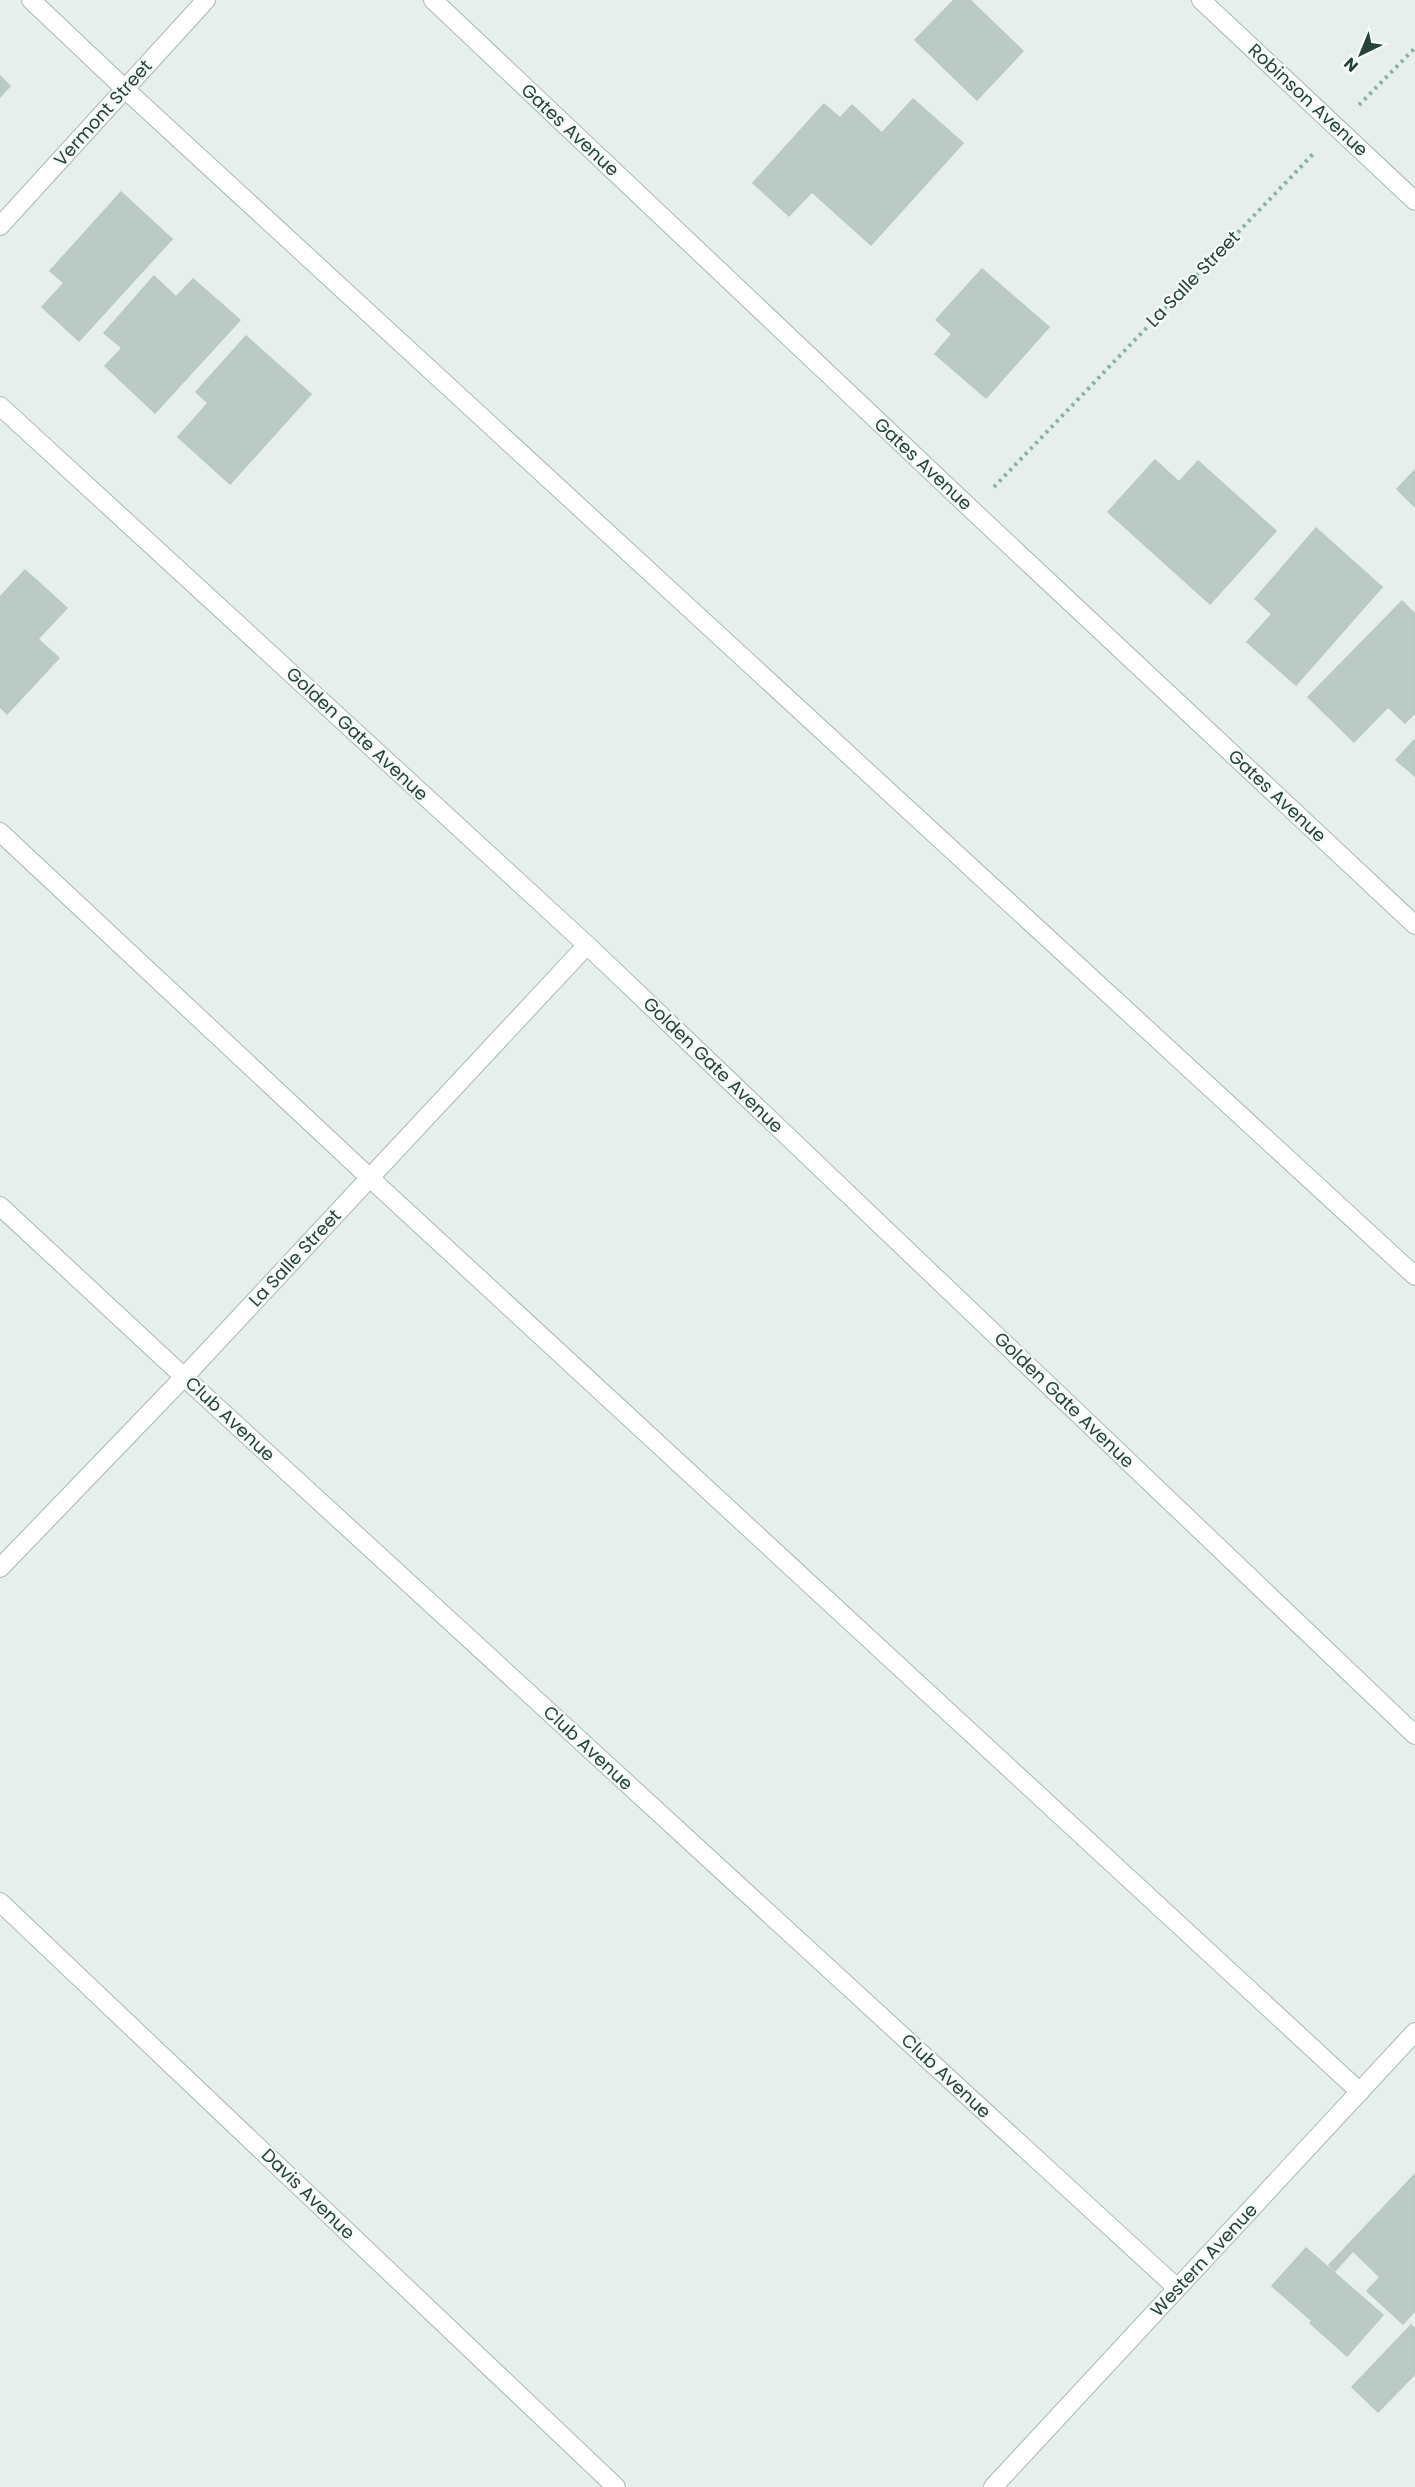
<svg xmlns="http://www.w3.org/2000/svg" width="1415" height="2487" font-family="Poppins,sans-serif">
<rect width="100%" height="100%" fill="#e6efeb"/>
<path fill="#bbcac4" stroke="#b8c9c2" stroke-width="1.5" d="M954 0H970L1023 51 977 100 915 40Z
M0 76 10 86 0 97Z
M913 99 963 143 871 245 812 192 789 216 753 183 824 104 840 118 852 105 882 133Z
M121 192 172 239 79 341 42 307 64 283 50 271Z
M982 269 1049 327 986 398 935 354 952 334 936 320Z
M154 276 176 297 193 279 240 320 155 413 105 366 122 348 104 333Z
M246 336 311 394 230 484 178 437 208 403 196 392Z
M1155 460 1179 482 1198 461 1276 531 1210 604 1108 512Z
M1415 470V507L1397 489Z
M1316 528 1382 587 1296 685 1247 642 1272 614 1255 599Z
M25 570 67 608 38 639 59 658 7 714 0 707V597Z
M1402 601 1415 614V713L1405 723 1388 707 1354 742 1308 697Z
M1415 739V776L1396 760Z
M1415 2174V2311L1403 2324 1367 2291 1380 2277 1353 2251 1335 2271 1329 2265Z
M1306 2248 1383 2315 1347 2356 1310 2323 1312 2321 1272 2286Z
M1411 2325 1415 2329V2374L1378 2412 1352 2387Z"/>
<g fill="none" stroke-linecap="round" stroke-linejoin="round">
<g stroke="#a8b8b2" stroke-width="20">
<path id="service" d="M31 0 125 89 1415 1276
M0 832 370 1178 1360 2092"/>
</g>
<g stroke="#a8b8b2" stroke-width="20">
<path id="minor" d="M433 0 972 510 1415 925
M1201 0 1415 201
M0 226 206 0
M0 406 587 945 1415 1735
M0 1206 184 1377 1177 2288
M0 1568 184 1377 587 945
M0 1902 616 2487"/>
</g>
<g stroke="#a8b8b2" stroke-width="20">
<path id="tertiary" d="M993 2487 1415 2032"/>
</g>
<path stroke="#86b3a5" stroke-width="4" stroke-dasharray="3 4.5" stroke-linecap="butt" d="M1359 105 1415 48
M994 487 1315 152"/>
<use href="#service" stroke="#fff" stroke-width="18"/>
<use href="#minor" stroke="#fff" stroke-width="18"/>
<use href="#tertiary" stroke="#fff" stroke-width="18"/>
</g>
<g text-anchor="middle" stroke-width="4.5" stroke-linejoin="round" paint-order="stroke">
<g font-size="18" fill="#24423a" stroke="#f7fbf9">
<text transform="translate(1308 100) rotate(43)" y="6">Robinson Avenue</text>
<text transform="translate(103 113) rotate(-48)" y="6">Vermont Street</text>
<text transform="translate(570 130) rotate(43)" y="6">Gates Avenue</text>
<text transform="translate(1193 279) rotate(-46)" y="6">La Salle Street</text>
<text transform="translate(923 464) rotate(43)" y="6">Gates Avenue</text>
<text transform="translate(357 734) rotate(43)" y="6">Golden Gate Avenue</text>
<text transform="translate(1277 796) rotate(43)" y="6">Gates Avenue</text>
<text transform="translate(713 1065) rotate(44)" y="6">Golden Gate Avenue</text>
<text transform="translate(295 1258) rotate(-47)" y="6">La Salle Street</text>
<text transform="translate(1064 1400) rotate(44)" y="6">Golden Gate Avenue</text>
<text transform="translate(230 1419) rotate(43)" y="6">Club Avenue</text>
<text transform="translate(588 1748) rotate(43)" y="6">Club Avenue</text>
<text transform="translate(946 2076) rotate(43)" y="6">Club Avenue</text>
<text transform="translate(308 2194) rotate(44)" y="6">Davis Avenue</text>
<text transform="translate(1204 2260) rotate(-47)" y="6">Western Avenue</text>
</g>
</g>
<g transform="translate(1361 54) rotate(223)" stroke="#f7fbf9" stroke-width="4.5" paint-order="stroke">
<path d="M0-4.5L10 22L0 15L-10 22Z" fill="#24423a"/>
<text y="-9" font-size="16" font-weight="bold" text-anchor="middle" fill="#24423a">N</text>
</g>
</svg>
